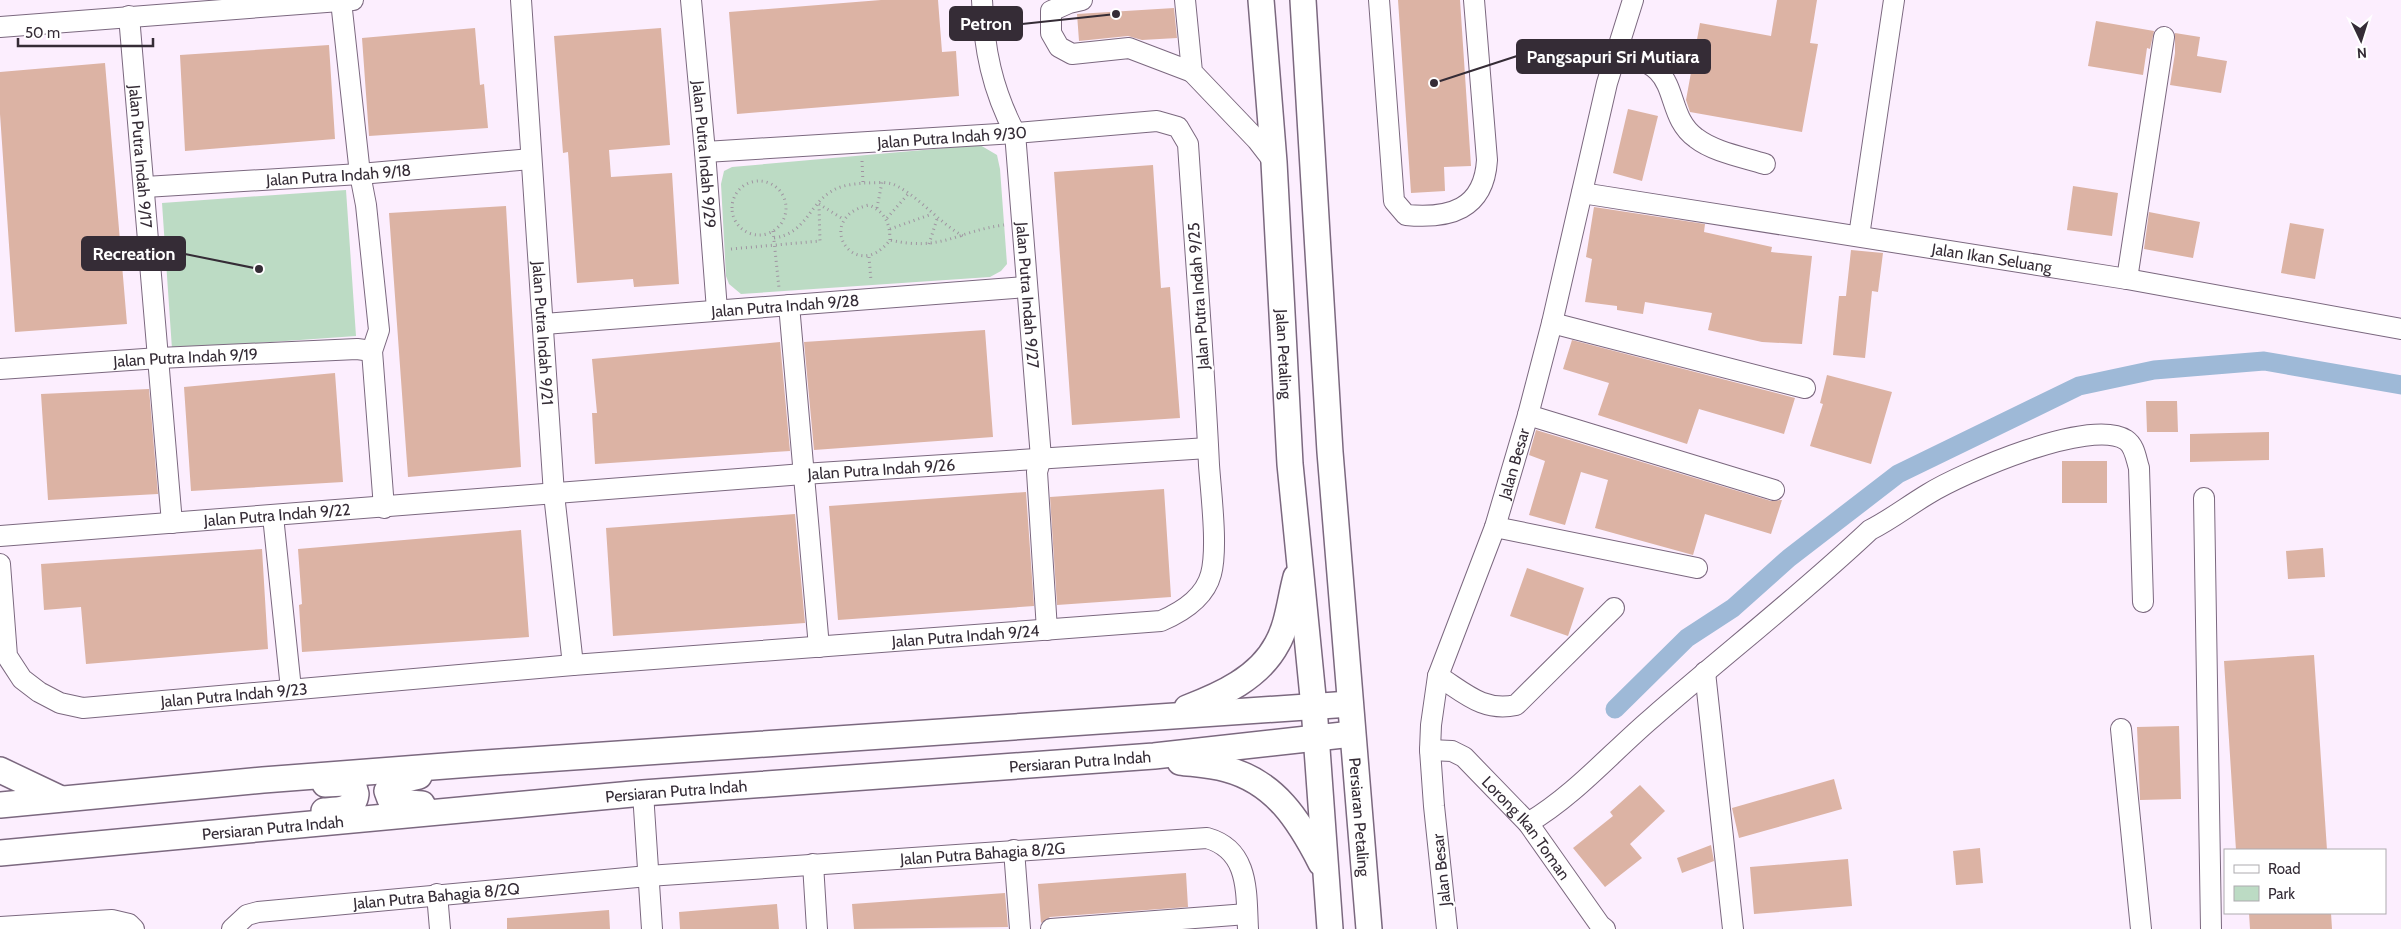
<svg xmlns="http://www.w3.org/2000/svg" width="2401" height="929" font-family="Cabin,sans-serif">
<rect width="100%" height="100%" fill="#fceefe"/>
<path fill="#bcdbc4" d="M980 145 997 155 1000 169 1007 264 1001 271 990 277 741 294 729 284 726 276 721 184 724 171 732 167Z
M346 190 356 336 172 349 162 203Z"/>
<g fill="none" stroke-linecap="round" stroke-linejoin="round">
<path stroke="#9eb9d7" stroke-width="19" d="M1615 709 1687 638 1733 608 1789 558 1898 474 2079 386 2154 370 2264 361 2401 385"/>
</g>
<path fill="#dcb3a4" d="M881 0H938L942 52 956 51 959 96 737 114 729 12Z
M1398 0H1460L1471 166 1444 167 1445 191 1411 193Z
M1777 0H1817L1810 43 1818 44 1802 132 1690 112 1686 100 1700 23 1771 36Z
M1174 8 1177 38 1142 40 1128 36 1079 41 1077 14Z
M2096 21 2154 31 2150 49 2147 48 2143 75 2088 66Z
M475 28 480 85 484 84 488 128 369 136 362 38Z
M661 28 670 145 609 150 611 177 672 173 679 284 634 287 633 279 577 283 568 152 563 153 554 36Z
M2175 33 2200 37 2197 56 2227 61 2221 93 2170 85 2175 53Z
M329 45 335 139 185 151 180 55Z
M105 63 127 324 15 332 0 114V72Z
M1628 109 1658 116 1642 181 1613 173Z
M1153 165 1161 288 1170 287 1180 418 1072 425 1054 172Z
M2073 186 2118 193 2112 236 2067 230Z
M506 206 521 467 408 477 389 213Z
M1594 207 1705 224 1704 232 1772 247 1771 252 1812 256 1802 344 1762 342 1708 330 1712 313 1645 302 1643 314 1617 310V306L1585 302 1592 259 1586 257Z
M2149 212 2200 222 2193 258 2144 249Z
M2290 223 2324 229 2315 279 2281 273Z
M1851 250 1883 253 1878 292 1872 291 1865 358 1833 355 1839 296H1846Z
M985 330 993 437 814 450 804 342Z
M1572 340 1795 398 1784 434 1699 409 1687 444 1598 415 1609 383 1563 369Z
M780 342 790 451 595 464 592 413H597L592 359Z
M335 373 343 482 191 491 184 387Z
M1827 375 1892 392 1871 464 1810 446 1823 404 1820 403Z
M149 389 158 494 48 500 41 394Z
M2146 401H2177L2178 432H2147Z
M1536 430 1771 501 1782 500 1771 534 1705 514 1693 555 1595 528 1608 480 1581 472 1565 525 1529 515 1545 461 1529 455Z
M2269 432V460L2190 462V434Z
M2062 461H2107V503H2062Z
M1164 489 1171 597 1057 605 1050 497Z
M1026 492 1034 606 838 620 829 506Z
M795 514 805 623 613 636 606 528Z
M521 530 529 637 302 652 299 605 302 604 298 549Z
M2323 548 2325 577 2288 579 2286 551Z
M262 549 268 649 86 664 81 607 44 610 41 564Z
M1527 568 1584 588 1568 636 1510 616Z
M2314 655 2327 850H2236L2224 661Z
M2179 726 2181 799 2140 800 2137 727Z
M1834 779 1842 809 1739 838 1732 808Z
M1640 785 1665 811 1630 844 1642 858 1605 887 1573 848 1613 816 1610 812Z
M1711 845 1714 861 1682 873 1677 858Z
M1980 848 1983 883 1956 885 1953 851Z
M1848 859 1852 906 1754 914 1750 867Z
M1186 873 1188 907 1050 917 1041 923 1038 884Z
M1005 893 1008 927 854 929 852 904Z
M777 904 779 929H680L679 912Z
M609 910 610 929H507V918Z
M2249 913H2331L2332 929H2250Z"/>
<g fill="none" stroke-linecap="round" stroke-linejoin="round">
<g stroke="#7b687f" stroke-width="22">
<g id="minor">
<path id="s1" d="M521 0 554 494 573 665"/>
<path id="s2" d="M691 0 705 152 717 310"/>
<path id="s3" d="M982 0C984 49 992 89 1015 133L1041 458 1037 472 1047 630"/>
<path d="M1082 0 1069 3 1051 11V33L1059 47 1072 54 1129 48 1192 72"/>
<path d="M1185 0 1192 72 1257 140 1274 162"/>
<path d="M1379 0 1394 201 1406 215C1449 219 1484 210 1487 160L1474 0"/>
<path d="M341 1 360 174 366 205 379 330 372 351 384 508"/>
<path id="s4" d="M129 16 172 523"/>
<path d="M0 27 353 0"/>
<path d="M1618 48C1631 55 1648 61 1658 71 1676 89 1671 120 1696 138 1714 152 1743 157 1765 164"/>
<path id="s5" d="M145 187 360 174 531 159"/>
<path id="s6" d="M1582 193 2127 279 2401 329"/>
<path d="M1859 236 1894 0"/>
<path d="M2127 279 2164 37"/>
<path d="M789 305 819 647"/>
<path d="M1552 323 1805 388"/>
<path id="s7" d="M544 324 1026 287"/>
<path id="s8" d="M0 369 159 358 357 349 372 351"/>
<path d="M1528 415 1774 490"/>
<path d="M2204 498 2211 929"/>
<path d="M273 516 291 689"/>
<path d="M1495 527 1697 568"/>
<path id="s9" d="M0 536 803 474 1208 448"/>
<path id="s10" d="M0 564 7 656 22 679 39 692 60 703 83 708 573 665 1161 621C1182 612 1205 597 1211 574 1218 548 1211 494 1209 465 1204 358 1195 251 1188 144L1178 127 1157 121 1015 133 705 152"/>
<path d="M1705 672 1733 929"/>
<path d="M1438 676C1465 693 1483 712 1516 705L1614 608"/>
<path d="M2121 729 2141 929"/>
<path id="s11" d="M1430 750 1452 751 1464 757 1528 823 1600 925 1605 929"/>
<path d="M643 793 652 929"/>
<path d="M1528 823C1575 795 1611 753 1652 718 1724 655 1800 596 1870 530 1890 520 1908 506 1928 494 1962 473 2090 417 2126 440 2135 446 2136 459 2139 468L2143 602"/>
<path d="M1014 850 1020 929"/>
<path d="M813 864 817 929"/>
<path d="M437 894 440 929"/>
<path d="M0 927 112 920 129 924 134 929"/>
<path id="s12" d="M232 929 247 915 258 912 648 876 1207 838C1250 850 1246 893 1248 929"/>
<path d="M1051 929 1247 914"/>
<path id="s13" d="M1447 929 1434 806 1430 750 1431 725 1438 676 1495 527 1528 415 1552 323 1607 83 1633 0"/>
</g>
</g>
<g stroke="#7b687f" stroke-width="28">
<g id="major">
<path id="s14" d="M1261 0 1274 162 1290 464 1314 707 1330 929"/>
<path id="s15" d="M1303 0 1330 452 1369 929"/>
<path d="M1187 708C1221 695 1259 678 1277 644 1288 625 1290 599 1296 577"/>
<path d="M1180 762C1195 764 1211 765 1226 769 1275 782 1299 820 1321 863"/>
<path d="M0 770 59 798"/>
<path d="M419 776 393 782 387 791 390 799 395 802 422 804"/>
<path d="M0 805 263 780 471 764 1350 704"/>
<path d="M324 811C337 810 354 811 356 794L354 787 345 783 325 784"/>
<path id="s16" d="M0 853 643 793 1154 756 1352 734"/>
</g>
</g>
<path stroke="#9f94a1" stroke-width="3" stroke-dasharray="1 4" stroke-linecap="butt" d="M862 161 863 183
M732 208a27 27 0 1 1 54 0a27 27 0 1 1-54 0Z
M819 204 843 219
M877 208 882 182
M887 218 909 193
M890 229 932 214
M773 231 779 288
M774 238C807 233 808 205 832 191 841 185 854 184 865 183 875 183 886 181 895 185 921 198 938 222 963 236
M890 240C890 223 885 212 869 205 811 218 855 286 890 240 942 252 957 231 1004 225
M929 244 937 219
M731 249 820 241 819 205
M869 257 871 281"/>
<use href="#minor" stroke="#fff" stroke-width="20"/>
<use href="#major" stroke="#fff" stroke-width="25"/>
</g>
<g text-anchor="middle" stroke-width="5" stroke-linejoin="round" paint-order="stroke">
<g font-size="16" fill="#352c36" stroke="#fff">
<text transform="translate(952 137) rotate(-4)" y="6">Jalan Putra Indah 9/30</text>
<text dy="6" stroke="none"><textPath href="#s2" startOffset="155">Jalan Putra Indah 9/29</textPath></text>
<text dy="6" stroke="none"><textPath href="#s4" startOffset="141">Jalan Putra Indah 9/17</textPath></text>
<text dy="6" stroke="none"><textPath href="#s5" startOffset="194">Jalan Putra Indah 9/18</textPath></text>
<text dy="6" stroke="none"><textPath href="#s6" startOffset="415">Jalan Ikan Seluang</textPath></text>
<text dy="6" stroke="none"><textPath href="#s3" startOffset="301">Jalan Putra Indah 9/27</textPath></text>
<text transform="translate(1198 296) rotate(-94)" y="6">Jalan Putra Indah 9/25</text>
<text dy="6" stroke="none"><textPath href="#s7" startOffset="242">Jalan Putra Indah 9/28</textPath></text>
<text dy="6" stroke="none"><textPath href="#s1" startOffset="334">Jalan Putra Indah 9/21</textPath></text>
<text dy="6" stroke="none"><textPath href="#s14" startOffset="355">Jalan Petaling</textPath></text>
<text dy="6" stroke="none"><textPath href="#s8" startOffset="186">Jalan Putra Indah 9/19</textPath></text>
<text dy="6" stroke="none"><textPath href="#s13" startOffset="480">Jalan Besar</textPath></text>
<text dy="6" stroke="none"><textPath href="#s9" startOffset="884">Jalan Putra Indah 9/26</textPath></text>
<text dy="6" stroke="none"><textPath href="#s9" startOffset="278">Jalan Putra Indah 9/22</textPath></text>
<text dy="6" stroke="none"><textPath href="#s10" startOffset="1074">Jalan Putra Indah 9/24</textPath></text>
<text dy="6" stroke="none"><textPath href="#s10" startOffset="340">Jalan Putra Indah 9/23</textPath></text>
<text dy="6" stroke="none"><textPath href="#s16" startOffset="1084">Persiaran Putra Indah</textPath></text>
<text dy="6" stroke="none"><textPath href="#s16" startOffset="679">Persiaran Putra Indah</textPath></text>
<text dy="6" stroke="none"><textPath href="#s15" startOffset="819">Persiaran Petaling</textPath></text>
<text dy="6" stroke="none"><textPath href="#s16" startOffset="274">Persiaran Putra Indah</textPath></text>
<text dy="6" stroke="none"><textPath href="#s11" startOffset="130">Lorong Ikan Toman</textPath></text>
<text dy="6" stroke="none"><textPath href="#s12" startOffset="759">Jalan Putra Bahagia 8/2G</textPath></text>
<text transform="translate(1441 870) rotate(-96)" y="6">Jalan Besar</text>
<text dy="6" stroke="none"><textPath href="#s12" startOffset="211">Jalan Putra Bahagia 8/2Q</textPath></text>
</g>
</g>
<path fill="none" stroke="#352c36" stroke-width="2" d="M1116 14L1022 24M1434 83L1517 56M259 269L185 254"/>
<g fill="#352c36" stroke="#fff" stroke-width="2">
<circle cx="1116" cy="14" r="5"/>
<circle cx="1434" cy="83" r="5"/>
<circle cx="259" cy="269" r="5"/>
</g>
<g fill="#352c36" stroke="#352c36" stroke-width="2">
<rect x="950" y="7" width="72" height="33" rx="5"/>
<rect x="1517" y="40" width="193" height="33" rx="5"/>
<rect x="82" y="237" width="103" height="33" rx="5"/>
</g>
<g font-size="18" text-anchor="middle" font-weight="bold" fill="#fff">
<text x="986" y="30">Petron</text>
<text x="1613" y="63">Pangsapuri Sri Mutiara</text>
<text x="134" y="260">Recreation</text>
</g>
<rect x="2224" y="849" width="162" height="65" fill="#ffffff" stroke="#aeabaf"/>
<rect x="2234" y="865" width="25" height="8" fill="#ffffff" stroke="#aeabaf"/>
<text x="2268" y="874" font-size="15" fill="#352c36">Road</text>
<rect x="2234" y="886" width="25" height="15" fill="#bcdbc4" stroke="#aeabaf"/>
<text x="2268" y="899" font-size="15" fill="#352c36">Park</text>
<g transform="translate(2361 40) rotate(176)" stroke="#ffffff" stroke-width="4" paint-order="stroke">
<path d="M0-4L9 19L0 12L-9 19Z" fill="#352c36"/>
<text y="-8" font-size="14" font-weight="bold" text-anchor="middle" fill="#352c36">N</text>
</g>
<path d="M18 38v8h135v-8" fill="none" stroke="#352c36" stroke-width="2.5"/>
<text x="25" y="38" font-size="15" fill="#352c36" stroke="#ffffff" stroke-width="4" paint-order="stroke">50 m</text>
</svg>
